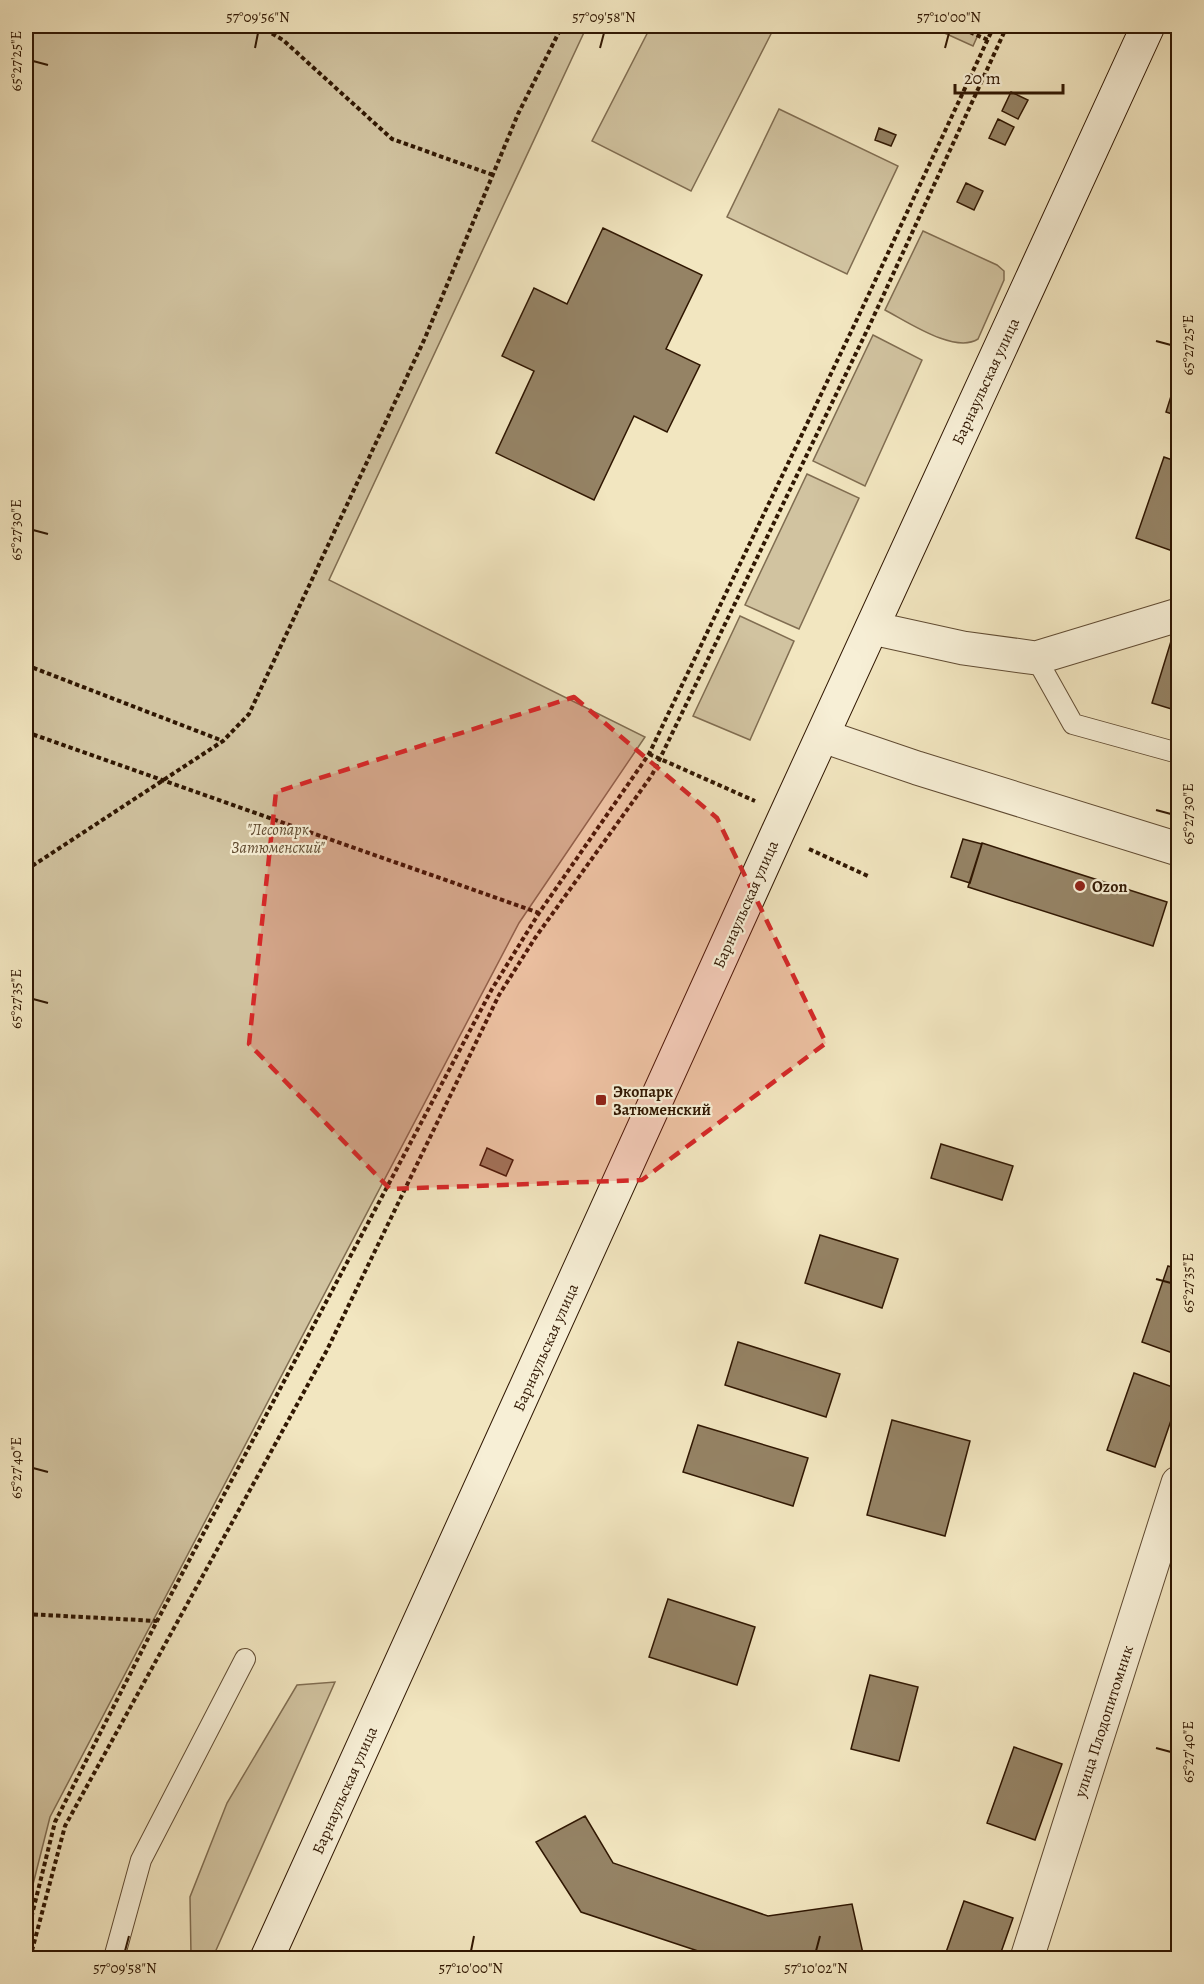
<svg xmlns="http://www.w3.org/2000/svg" width="1204" height="1984" font-family="Alegreya,serif">
<rect width="100%" height="100%" fill="#f2e6c0"/>
<filter id="stains"><feTurbulence type="fractalNoise" baseFrequency=".00333" numOctaves="4"/><feColorMatrix values="0 0 0 0 .2 0 0 0 0 .09 0 0 0 0 .02 0 0 0 .5 -.17"/></filter>
<radialGradient id="worn" r=".72"><stop offset=".6" stop-color="#630" stop-opacity="0"/><stop offset="1" stop-color="#630" stop-opacity=".3"/></radialGradient>
<path fill="#d1c3a0" stroke="#806d51" stroke-width="1.5" d="M26 26H587L329 580 645 737 519 923 50 1817 26 1912Z
M651 26H775L691 191 592 141Z
M929 26H982L973 46Z
M779 109 898 166 847 274 727 217Z
M923 231 997 265 1004 271V280L978 339C955 354 908 322 885 310Z
M873 335 922 360 865 486 813 461Z
M807 474 859 498 799 629 745 605Z
M740 616 794 641 750 740 693 716Z
M335 1682 213 1957 191 1955 190 1897 227 1803 297 1685Z"/>
<path fill="#958365" stroke="#301702" stroke-width="1.5" d="M1011 92 1028 100 1018 119 1002 111Z
M998 119 1014 127 1005 145 989 138Z
M879 128 896 135 891 146 875 140Z
M966 183 983 191 974 210 957 202Z
M603 228 702 275 666 349 700 365 667 432 634 416 594 500 496 453 534 371 502 356 534 288 567 304Z
M1178 374V416L1166 412Z
M1164 457 1178 462V553L1136 538Z
M1172 638 1178 640V711L1152 703Z
M963 839 982 844 970 883 951 877Z
M982 843 1167 902 1153 946 968 887Z
M941 1144 1013 1166 1002 1200 931 1178Z
M487 1148 513 1160 506 1176 480 1165Z
M820 1235 898 1259 882 1308 805 1283Z
M1168 1266 1178 1269V1355L1142 1342Z
M738 1342 840 1374 826 1417 725 1385Z
M1134 1373 1178 1389V1400L1155 1467 1107 1450Z
M892 1420 970 1441 945 1536 867 1515Z
M698 1425 808 1458 793 1506 683 1472Z
M668 1599 755 1627 737 1685 649 1657Z
M870 1675 918 1687 899 1761 851 1749Z
M1014 1747 1062 1764 1035 1840 987 1823Z
M585 1816 613 1863 768 1916 852 1904 864 1958H719L581 1912 536 1842Z
M964 1901 1013 1918 999 1958H944Z"/>
<g fill="none" stroke-linecap="round" stroke-linejoin="round">
<g stroke="#604b32" stroke-width="22">
<path id="lane" d="M1036 658 1073 724 1178 753
M114 1958 141 1860 245 1659"/>
</g>
<g stroke="#604b32" stroke-width="35">
<path id="street" d="M872 628 963 648 1036 658 1178 615
M823 736 917 768 1178 849
M1027 1958 1178 1483"/>
</g>
<g stroke="#301702" stroke-width="35">
<path id="secondary" d="M267 1958 777 834 1148 26"/>
</g>
<path stroke="#301702" stroke-width="4" stroke-dasharray="4.5 3" stroke-linecap="butt" d="M259 26 283 40 392 139 493 175
M956 26 988 40
M26 665 223 741
M26 732 539 913
M649 754 755 801
M809 849 868 876
M26 870 223 741 249 714 425 338 518 114 562 26
M26 1614 157 1621
M26 1939 55 1822 157 1621 492 989 539 913 649 754 860 313 994 26
M30 1958 65 1826 327 1350 499 995 535 938 652 775 872 320 1007 26"/>
<use href="#lane" stroke="#f7efd6" stroke-width="20"/>
<use href="#street" stroke="#f7efd6" stroke-width="33"/>
<use href="#secondary" stroke="#f7efd6" stroke-width="33"/>
</g>
<path fill="#d62828" fill-opacity="0.2" stroke="#d62828" stroke-width="4.5" stroke-dasharray="12 8" stroke-linejoin="round" d="M574 697 717 818 826 1043 642 1180 390 1189 249 1044 276 792Z"/>
<path fill="none" stroke="#301702" stroke-width="2" d="M255 48 258 33M600 48 604 33M945 48 949 33M33 61 48 65M1156 341 1171 345M33 530 48 534M1156 810 1171 814M33 999 48 1003M1156 1279 1171 1283M33 1468 48 1472M1156 1748 1171 1752M125 1951 129 1936M471 1951 474 1936M816 1951 820 1936"/>
<g fill="#8f2418" stroke="#f7efd6" stroke-width="2">
<circle cx="1080" cy="886" r="6"/>
<rect x="595" y="1094" width="12" height="12" rx="3"/>
</g>
<g text-anchor="middle" stroke-width="4.5" stroke-linejoin="round" paint-order="stroke">
<g font-size="16" fill="#301702" stroke="#f7efd6">
<text transform="translate(985 381) rotate(-65)" y="6">Барнаульская улица</text>
<text transform="translate(745 904) rotate(-66)" y="6">Барнаульская улица</text>
<text transform="translate(545 1347) rotate(-66)" y="6">Барнаульская улица</text>
<text transform="translate(1103 1721) rotate(-72)" y="6">улица Плодопитомник</text>
<text transform="translate(344 1790) rotate(-66)" y="6">Барнаульская улица</text>
</g>
<g font-size="16" font-style="italic" fill="#604b31" stroke="#f7efd6">
<text x="278" y="835">"Лесопарк<tspan x="278" dy="18">Затюменский"</tspan></text>
</g>
<g font-size="16" font-weight="bold" fill="#301702" stroke="#f7efd6" text-anchor="start">
<text x="1092" y="892">Ozon</text>
<text x="613" y="1097">Экопарк<tspan x="613" dy="18">Затюменский</tspan></text>
</g>
</g>
<rect width="1204" height="1984" fill="none" stroke="#f2e6c0" stroke-width="66"/>
<path d="M955 84v9h108v-9" fill="none" stroke="#301702" stroke-width="3"/>
<text x="964" y="84" font-size="18" fill="#301702" stroke="#f7efd6" stroke-width="4.5" paint-order="stroke">20 m</text>
<rect x="33" y="33" width="1138" height="1918" fill="none" stroke="#301702" stroke-width="2"/>
<g font-size="15" text-anchor="middle" fill="#301702">
<text x="258" y="22">57°09'56"N</text>
<text x="604" y="22">57°09'58"N</text>
<text x="949" y="22">57°10'00"N</text>
<text transform="translate(16 61) rotate(-90)" y="5">65°27'25"E</text>
<text transform="translate(1188 345) rotate(-90)" y="5">65°27'25"E</text>
<text transform="translate(16 530) rotate(-90)" y="5">65°27'30"E</text>
<text transform="translate(1188 814) rotate(-90)" y="5">65°27'30"E</text>
<text transform="translate(16 999) rotate(-90)" y="5">65°27'35"E</text>
<text transform="translate(1188 1283) rotate(-90)" y="5">65°27'35"E</text>
<text transform="translate(16 1468) rotate(-90)" y="5">65°27'40"E</text>
<text transform="translate(1188 1752) rotate(-90)" y="5">65°27'40"E</text>
<text x="125" y="1973">57°09'58"N</text>
<text x="471" y="1973">57°10'00"N</text>
<text x="816" y="1973">57°10'02"N</text>
</g>
<rect width="100%" height="100%" filter="url(#stains)"/>
<rect width="100%" height="100%" fill="url(#worn)"/>
</svg>
